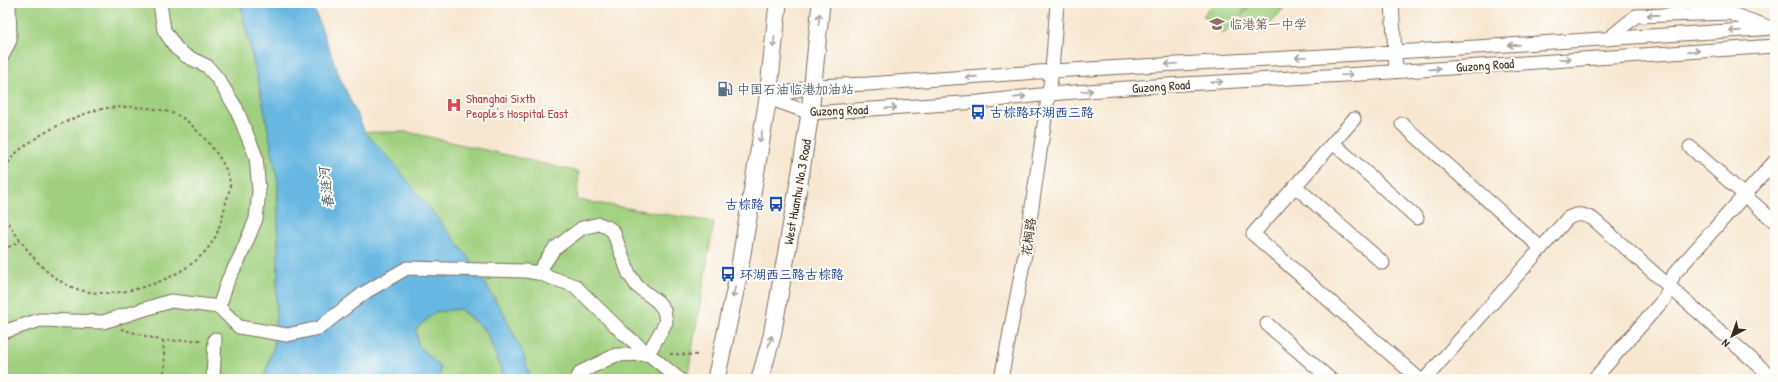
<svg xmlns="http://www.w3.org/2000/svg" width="1778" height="382" font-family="'Patrick Hand','LXGW WenKai TC',sans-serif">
<rect width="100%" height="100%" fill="#fdfcf7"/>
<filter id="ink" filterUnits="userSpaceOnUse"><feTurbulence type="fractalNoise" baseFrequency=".025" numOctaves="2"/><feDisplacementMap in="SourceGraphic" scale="8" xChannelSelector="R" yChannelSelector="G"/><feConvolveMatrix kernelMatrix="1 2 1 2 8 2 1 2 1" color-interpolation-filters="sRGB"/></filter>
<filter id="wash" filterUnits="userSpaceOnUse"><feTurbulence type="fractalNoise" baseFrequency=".012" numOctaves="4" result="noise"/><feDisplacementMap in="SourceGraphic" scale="16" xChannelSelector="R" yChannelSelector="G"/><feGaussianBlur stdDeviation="0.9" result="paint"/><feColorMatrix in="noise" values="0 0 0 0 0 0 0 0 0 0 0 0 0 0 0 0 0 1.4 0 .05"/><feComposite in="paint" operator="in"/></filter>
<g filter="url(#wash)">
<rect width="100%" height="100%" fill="#f7e7d1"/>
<path fill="#a0d07f" stroke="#6e7d4e" d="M3 3H240L263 103 278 183V265L274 345 264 379H3Z
M1215 3H1251L1224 34 1203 15Z
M1252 3H1289L1261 34 1241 16Z
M365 132H408L579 172 577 200 714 222 687 379H531C502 283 427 208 365 132Z
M460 309 486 331 505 379H440V367L418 345 416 329 435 312Z"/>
<path fill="#67b7e2" stroke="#517080" d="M240 3H312L340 78 365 132 396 166 472 262 504 314 523 353 531 379H505L486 331 460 309 435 312 416 329 418 345 440 367V379H264L274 345 278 265V183L263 103Z"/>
</g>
<g filter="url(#ink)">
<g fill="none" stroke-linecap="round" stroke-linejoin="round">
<g stroke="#7d6c5d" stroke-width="15">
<path id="minor" d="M160 3 164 30 176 48 186 56 207 66 218 79 236 108 256 157 259 191 256 219 240 257 228 280 219 307
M1392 3 1396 72
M1608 39 1636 16 1729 13 1766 26
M3 55 10 40 9 3
M768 98 810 113 979 102 1049 94 1167 85 1361 74 1775 46
M768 98 813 86 868 84 1052 71 1412 51 1775 28
M1354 119 1253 234 1419 379
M1402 124 1541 248
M1333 143 1417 218
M1690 147 1775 222
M1295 186 1383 263
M538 273 554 249 582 228 599 224 607 227 613 231 629 274 637 286 658 302 664 310 666 322 648 354 616 355 581 372 577 379
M1267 324 1330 379
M3 332 40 320 103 322 171 301 219 307 239 327 287 335 319 328 364 293 407 268 526 271 538 273 575 286 622 332 679 379
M213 379 215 339
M1001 379 1025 254 1052 71 1057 3
M1425 379 1568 218C1578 213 1583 214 1593 219L1774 379
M1594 379 1665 298 1674 274 1775 161"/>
</g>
<g stroke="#7d6c5d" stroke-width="19">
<path id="major" d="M716 379 738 277 768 98 778 3
M760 379 772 336 801 171 810 113 821 3"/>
</g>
<path stroke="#7d6c5d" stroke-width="2" stroke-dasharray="3 3" stroke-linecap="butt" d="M3 174C5 170 7 164 10 160 24 140 83 110 108 108 131 106 168 106 187 121 193 126 198 132 202 136 214 148 228 167 230 183 231 190 226 200 225 207 221 219 219 233 211 244 187 280 114 304 74 288 41 275 22 243 3 215
M3 250 20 241
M121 329 163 341 203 340
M670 354 699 355
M162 379 165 367 163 341"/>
<use href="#minor" stroke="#fff" stroke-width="13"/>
<use href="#major" stroke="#fff" stroke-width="17"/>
</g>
<defs><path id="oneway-shaft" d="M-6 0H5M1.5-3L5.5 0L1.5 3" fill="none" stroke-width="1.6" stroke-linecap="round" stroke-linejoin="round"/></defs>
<g stroke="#a79f9a">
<use href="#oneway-shaft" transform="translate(1653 15) rotate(179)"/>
<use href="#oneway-shaft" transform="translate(819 19) rotate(-84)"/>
<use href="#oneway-shaft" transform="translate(1735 31) rotate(176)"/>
<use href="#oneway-shaft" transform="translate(774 42) rotate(96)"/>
<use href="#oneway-shaft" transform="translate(1514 45) rotate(176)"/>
<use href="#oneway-shaft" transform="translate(1694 51) rotate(-4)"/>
<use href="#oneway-shaft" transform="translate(1301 57) rotate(177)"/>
<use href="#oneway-shaft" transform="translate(1565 59) rotate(-4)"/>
<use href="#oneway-shaft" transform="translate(1171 64) rotate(177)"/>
<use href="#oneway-shaft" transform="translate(1435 69) rotate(-4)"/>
<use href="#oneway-shaft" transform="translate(1347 75) rotate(-3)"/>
<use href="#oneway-shaft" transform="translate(971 77) rotate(176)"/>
<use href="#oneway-shaft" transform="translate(1217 82) rotate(-3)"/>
<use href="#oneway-shaft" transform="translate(1087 91) rotate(-5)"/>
<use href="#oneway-shaft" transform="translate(1020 97) rotate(-6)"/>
<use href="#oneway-shaft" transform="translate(891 108) rotate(-3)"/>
<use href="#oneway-shaft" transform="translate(761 137) rotate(100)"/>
<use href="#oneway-shaft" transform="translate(734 292) rotate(102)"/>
<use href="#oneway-shaft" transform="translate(770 341) rotate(-73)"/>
</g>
</g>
<defs>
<g id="school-bare" transform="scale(1.2)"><path d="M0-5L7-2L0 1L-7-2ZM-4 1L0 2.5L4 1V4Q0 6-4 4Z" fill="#8d6e63" stroke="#fdfcf7" stroke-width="2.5" paint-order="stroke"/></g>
<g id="fuel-bare" transform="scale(1.2)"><path d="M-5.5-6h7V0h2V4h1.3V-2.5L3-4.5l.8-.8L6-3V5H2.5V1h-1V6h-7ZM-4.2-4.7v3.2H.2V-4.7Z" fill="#5c6f8a" stroke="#fdfcf7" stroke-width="2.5" paint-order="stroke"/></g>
<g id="hospital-bare" transform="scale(1.2)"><path d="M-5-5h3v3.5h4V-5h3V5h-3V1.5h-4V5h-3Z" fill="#e0444e" stroke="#fdfcf7" stroke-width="2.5" paint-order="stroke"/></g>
<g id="bus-bare" transform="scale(1.2)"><path d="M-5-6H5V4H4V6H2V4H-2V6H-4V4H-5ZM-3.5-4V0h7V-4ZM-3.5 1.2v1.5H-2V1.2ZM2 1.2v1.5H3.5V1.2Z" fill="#1a4fb4" stroke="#fdfcf7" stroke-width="2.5" paint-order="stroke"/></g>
</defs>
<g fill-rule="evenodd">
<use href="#school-bare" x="1217" y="24"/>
<use href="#fuel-bare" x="725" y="89"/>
<use href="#hospital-bare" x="454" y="105"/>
<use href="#bus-bare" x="978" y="112"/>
<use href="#bus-bare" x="776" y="204"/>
<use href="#bus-bare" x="728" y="274"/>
</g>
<g text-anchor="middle" stroke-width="4" stroke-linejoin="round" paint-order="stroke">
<g font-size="13" fill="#785e54" stroke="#fdfcf7" text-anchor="start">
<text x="1229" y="29">临港第一中学</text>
</g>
<g font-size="13" fill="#3b2a1e" stroke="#fdfcf7">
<text transform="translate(1485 65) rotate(-4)" y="5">Guzong Road</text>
<text transform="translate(1161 86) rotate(-4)" y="5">Guzong Road</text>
<text transform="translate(839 110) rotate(-2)" y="5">Guzong Road</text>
<text transform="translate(797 192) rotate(-80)" y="5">West Huanhu No.3 Road</text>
<text transform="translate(1028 237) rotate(-82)" y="5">花榈路</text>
</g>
<g font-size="13" fill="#4e5e75" stroke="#fdfcf7" text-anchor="start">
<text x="737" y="94">中国石油临港加油站</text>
</g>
<g font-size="13" fill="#be3a42" stroke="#fdfcf7" text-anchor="start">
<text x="466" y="103">Shanghai Sixth<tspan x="466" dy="15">People's Hospital East</tspan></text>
</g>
<g font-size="13" fill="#164399" stroke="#fdfcf7" text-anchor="start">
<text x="990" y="117">古棕路环湖西三路</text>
<text x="764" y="209" text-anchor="end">古棕路</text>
<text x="740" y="279">环湖西三路古棕路</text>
</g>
<g font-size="14" font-style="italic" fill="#4a5b63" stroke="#fdfcf7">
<text transform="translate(326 188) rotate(-97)" y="5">春涟河</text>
</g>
</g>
<rect width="1778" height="382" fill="none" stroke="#fdfcf7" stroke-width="16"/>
<g transform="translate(1732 336) rotate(221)" stroke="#fdfcf7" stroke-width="3" paint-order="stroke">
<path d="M0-3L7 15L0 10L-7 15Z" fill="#3b2a1e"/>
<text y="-6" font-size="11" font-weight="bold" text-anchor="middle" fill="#3b2a1e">N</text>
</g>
</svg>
